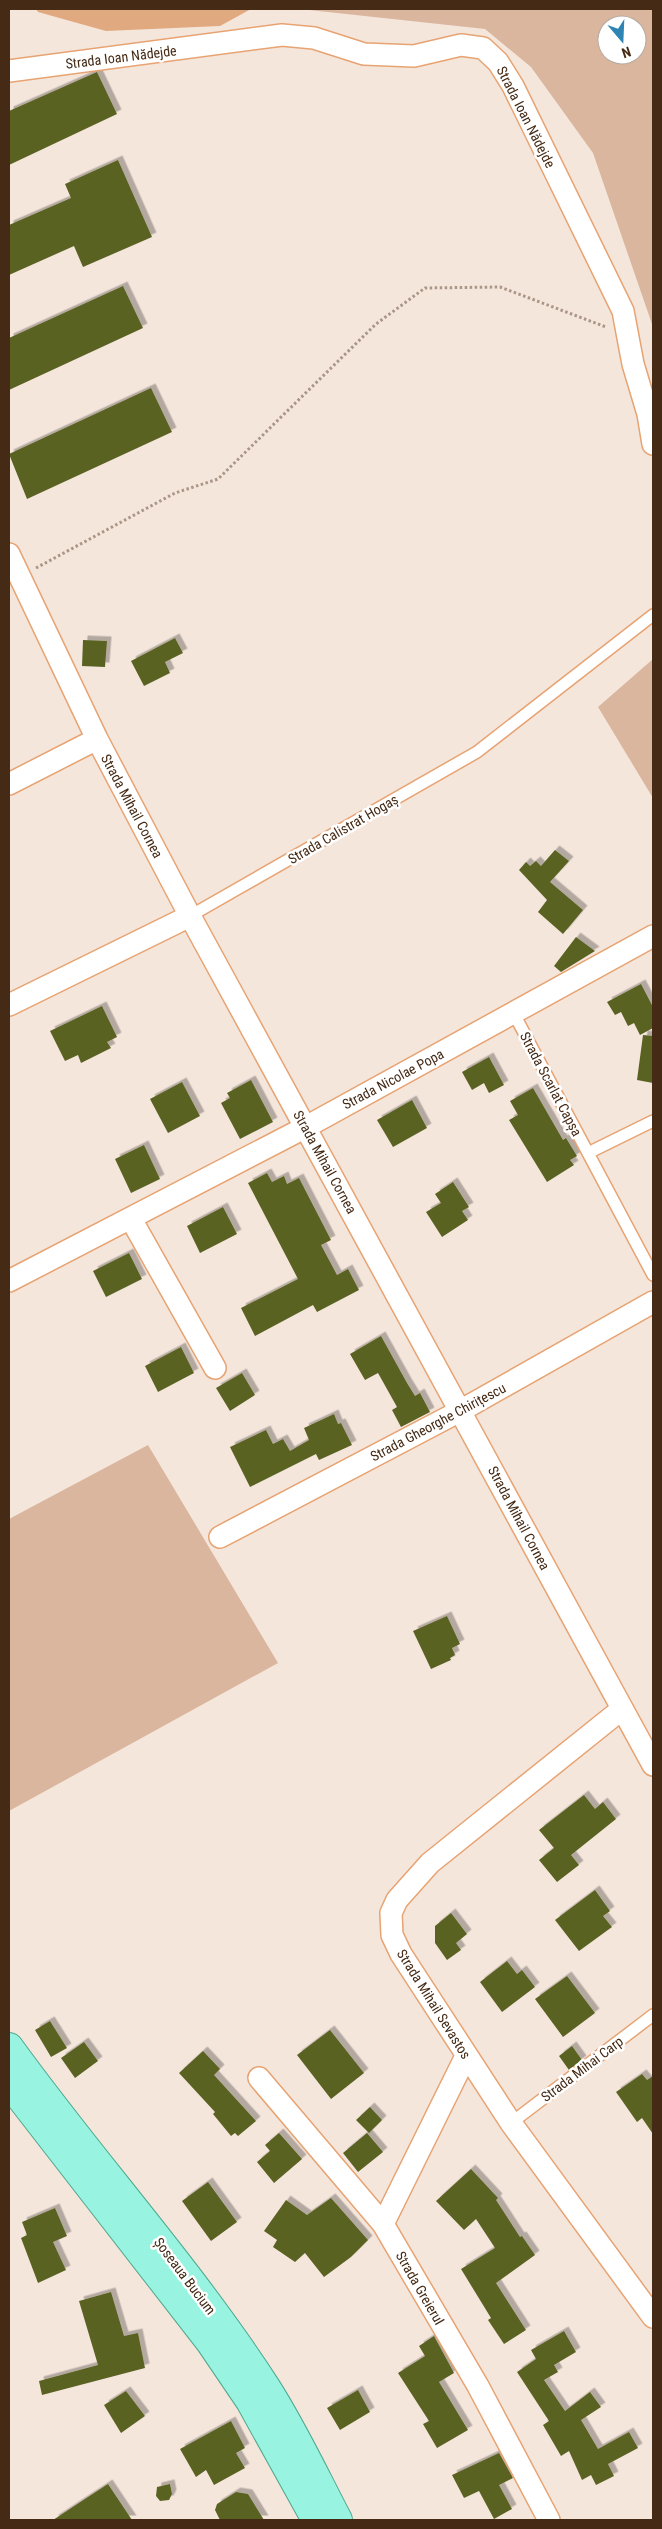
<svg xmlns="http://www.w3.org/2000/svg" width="662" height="2529" font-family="'Roboto Condensed',sans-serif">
<defs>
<filter id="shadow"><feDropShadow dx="4.5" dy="-4.5" stdDeviation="0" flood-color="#0004"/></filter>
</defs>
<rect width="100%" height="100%" fill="#f5e6dc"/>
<path fill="#dab69e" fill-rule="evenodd" d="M300 9H653V327L593 153 531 67 485 29ZM607 25H637V55H607Z
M653 659V798L598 707Z
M148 1445 278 1663 9 1811V1519Z"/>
<path fill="#e1a980" d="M36 9H251L220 26 106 31 38 12Z"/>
<path fill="#5a6224" filter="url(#shadow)" d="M97 72 117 114 9 165V111Z
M118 160 152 237 83 267 74 246 9 275V225L71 198 65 184Z
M123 286 143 328 9 390V338Z
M151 388 172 432 27 499 9 454Z
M175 638 183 653 165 662 170 673 144 686 131 661Z
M83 640 107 641 105 667 82 666Z
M555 850 569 861 550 882 583 910 563 934 538 912 547 900 519 870 526 862 530 866 536 861 541 866Z
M576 937 595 951 561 972 554 966Z
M641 984 653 1007V1028L640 1035 634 1023 628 1026 621 1012 615 1015 607 1002Z
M102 1006 117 1037 107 1042 111 1048 81 1063 78 1055 65 1061 50 1031Z
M643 1035 653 1036V1083L637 1080Z
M489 1057 504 1085 489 1093 484 1083 472 1090 462 1072Z
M251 1080 273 1122 240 1139 221 1103 230 1098 227 1093Z
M182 1082 200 1116 168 1133 150 1099Z
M533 1088 563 1140 566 1138 577 1156 570 1160 574 1165 547 1182 509 1120 518 1115 510 1101Z
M412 1100 427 1128 393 1147 377 1120Z
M144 1145 160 1179 131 1193 115 1159Z
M267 1173 272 1182 284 1176 287 1184 299 1178 331 1240 321 1245 337 1275 348 1269 359 1290 317 1312 313 1305 255 1336 241 1308 298 1279 248 1183Z
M453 1182 469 1207 462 1211 468 1220 442 1237 426 1212 441 1203 435 1194Z
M223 1207 237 1234 200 1253 187 1226Z
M129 1253 142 1279 106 1297 93 1271Z
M381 1336 407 1383 415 1396 420 1393 430 1412 401 1427 392 1410 397 1407 378 1373 365 1380 350 1354Z
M181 1347 194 1373 158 1392 145 1366Z
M242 1373 255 1395 230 1411 216 1388Z
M334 1414 338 1424 341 1423 352 1445 319 1460 316 1454 250 1487 230 1447 266 1430 273 1444 283 1439 290 1451 309 1440 304 1428Z
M447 1616 460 1644 452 1648 455 1655 450 1658 451 1660 431 1669 413 1631Z
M584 1795 595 1809 603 1802 616 1819 571 1855 579 1865 557 1882 539 1860 554 1848 539 1830Z
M595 1890 610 1911 603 1916 612 1927 579 1951 555 1920Z
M451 1913 467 1934 456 1943 461 1950 447 1960 435 1943V1926Z
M507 1961 517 1974 522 1970 535 1987 502 2012 480 1982Z
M567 1976 595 2013 563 2037 535 1999Z
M50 2021 67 2048 51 2057 35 2030Z
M330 2030 364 2073 331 2099 297 2055Z
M84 2042 98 2061 75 2078 61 2058Z
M572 2046 582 2060 569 2070 559 2056Z
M203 2051 220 2069 214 2075 256 2121 238 2136 235 2133 231 2136 213 2114 215 2112 179 2073Z
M642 2074 647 2080 653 2076V2134L642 2118 637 2122 616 2092Z
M370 2107 382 2120 369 2133 356 2120Z
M279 2133 302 2159 274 2183 257 2162 270 2151 265 2145Z
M367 2133 383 2152 358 2172 343 2153Z
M471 2169 498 2198 496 2200 520 2237 522 2236 535 2255 496 2283 526 2330 504 2344 488 2320 491 2318 461 2269 495 2248 476 2219 464 2230 436 2201Z
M208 2182 237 2222 211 2241 182 2201Z
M331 2198 368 2240 351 2257 324 2277 305 2253 295 2262 273 2247 277 2240 264 2231 286 2200 307 2215Z
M55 2208 67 2236 53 2242 66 2270 38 2283 21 2238 27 2235 22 2222Z
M111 2292 124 2336 138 2333 145 2368 42 2395 39 2381 98 2365 79 2301Z
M564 2331 576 2352 554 2365 558 2372 544 2380 565 2411 590 2392 601 2407 581 2420 598 2449 629 2432 638 2448 608 2464 614 2476 596 2485 591 2475 582 2480 569 2451 561 2456 543 2425 549 2421 517 2372 536 2359 531 2350Z
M434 2336 454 2373 439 2382 468 2430 437 2448 423 2424 429 2421 398 2373 425 2356 419 2346Z
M358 2390 370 2412 340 2430 327 2408Z
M126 2391 145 2416 121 2433 104 2405Z
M231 2421 245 2448 236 2453 245 2468 214 2485 206 2470 196 2477 180 2449Z
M499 2453 513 2478 499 2485 512 2509 494 2519 479 2491 464 2498 452 2475Z
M108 2484 132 2520H53L88 2497Z
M170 2484 172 2494 169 2500 160 2501 156 2496 157 2487Z
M236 2492 248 2494 264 2520H220L215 2510 217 2504Z"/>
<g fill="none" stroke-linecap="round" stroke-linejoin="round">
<g stroke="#e7a372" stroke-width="14">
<path id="lane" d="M190 916 477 752 653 615
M514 1014 653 1275
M588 1153 653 1121
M511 2123 653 2015"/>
</g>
<g stroke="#e7a372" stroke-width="24">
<path id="street" d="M9 71 282 35 314 38 364 54 414 56 461 45 483 48 498 62 513 86 623 311 633 364 648 414 653 444
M9 554 97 739 190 916 653 1765
M9 784 97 739
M9 1005 190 916
M131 1219 215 1368
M9 1281 306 1127 653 936
M220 1537 460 1411 653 1302
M622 1709 430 1863 397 1900 391 1913 392 1935 401 1954 511 2123 653 2317
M259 2078 383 2224 478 2386 549 2520
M383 2224 466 2056"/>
</g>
<g stroke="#4fa78c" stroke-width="30">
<path id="primary" d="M9 2047C92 2162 189 2268 266 2387 293 2429 315 2476 338 2520
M9 2083 210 2342 250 2401 316 2520"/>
</g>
<path stroke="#aa9687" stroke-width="3" stroke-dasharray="2.5 2.5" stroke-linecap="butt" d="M36 568 175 493 218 479 376 324 425 288 500 287 606 327"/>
<use href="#lane" stroke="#fff" stroke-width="11"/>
<use href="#street" stroke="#fff" stroke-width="21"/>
<use href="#primary" stroke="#98f3e0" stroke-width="28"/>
</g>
<g text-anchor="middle" stroke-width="5" stroke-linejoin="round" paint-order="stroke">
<g font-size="14" fill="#452a15" stroke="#fff">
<text transform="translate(121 57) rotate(-7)" y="5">Strada Ioan Nădejde</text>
<text transform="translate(526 117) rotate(63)" y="5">Strada Ioan Nădejde</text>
<text transform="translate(132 806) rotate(62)" y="5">Strada Mihail Cornea</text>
<text transform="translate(343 829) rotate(-30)" y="5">Strada Calistrat Hogaș</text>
<text transform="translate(393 1079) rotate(-28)" y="5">Strada Nicolae Popa</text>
<text transform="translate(551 1084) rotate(62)" y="5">Strada Scarlat Capșa</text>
<text transform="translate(325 1162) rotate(61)" y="5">Strada Mihail Cornea</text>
<text transform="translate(438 1422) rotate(-28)" y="5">Strada Gheorghe Chirițescu</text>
<text transform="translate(519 1518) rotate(62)" y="5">Strada Mihail Cornea</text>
<text transform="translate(434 2004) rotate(58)" y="5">Strada Mihail Sevastos</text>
<text transform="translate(582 2069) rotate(-37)" y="5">Strada Mihai Carp</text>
<text transform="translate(185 2276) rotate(53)" y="5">Șoseaua Bucium</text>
<text transform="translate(420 2288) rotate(60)" y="5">Strada Greierul</text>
</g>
</g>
<rect width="662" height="2529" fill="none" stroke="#452a15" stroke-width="20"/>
<g transform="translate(622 40) rotate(161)"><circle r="24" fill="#ffffff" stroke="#b5aaa1"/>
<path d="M0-4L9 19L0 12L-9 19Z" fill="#2e85b4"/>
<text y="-8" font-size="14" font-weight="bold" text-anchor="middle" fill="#452a15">N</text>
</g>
</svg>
